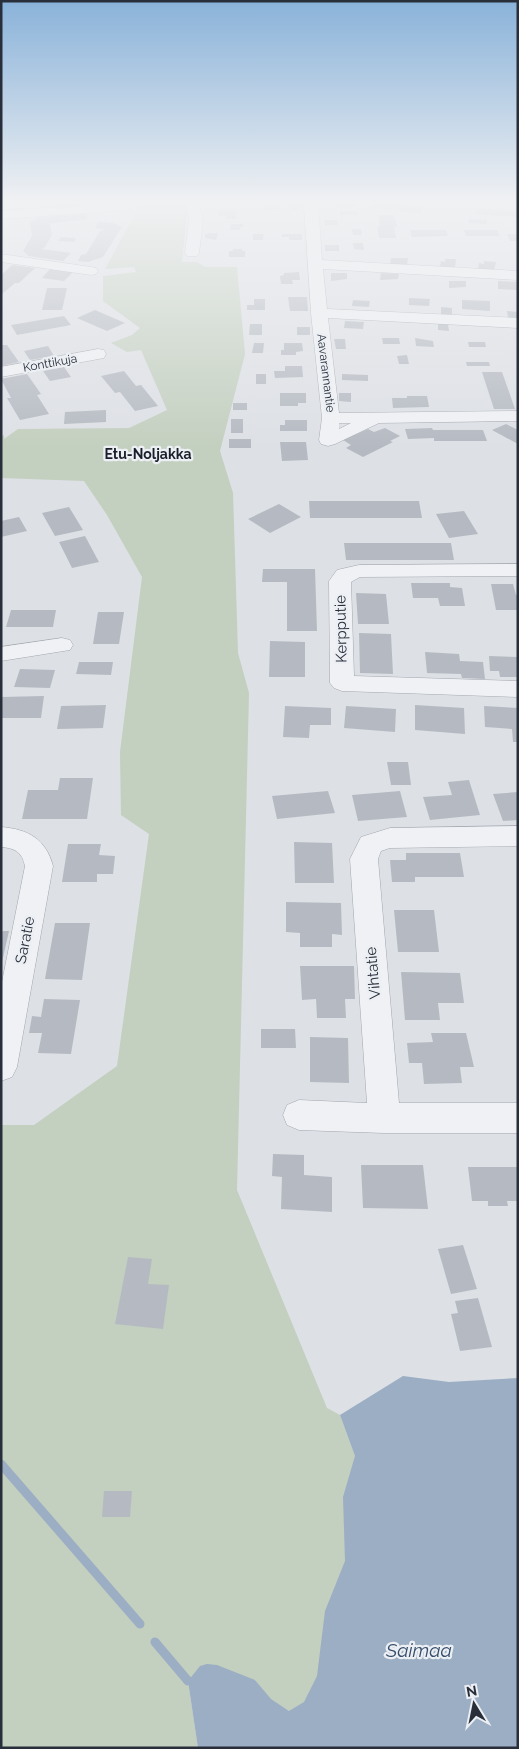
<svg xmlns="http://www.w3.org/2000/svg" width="519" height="1749" font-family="Raleway,sans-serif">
<rect width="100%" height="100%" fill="#dde0e5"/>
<path fill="#c3cfbf" d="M141 203H188L182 262H197L205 267H237L245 354 220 451 233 493 238 653 249 693 237 1190 327 1408 340 1415 442 1692 258 1748 289 1711 270 1699 255 1680 188 1681 198 1748H1V1125H34L117 1066 149 834 121 815 120 752 142 577 107 515 84 481 1 478V436L4 435V439L18 429 129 428 167 410 141 350 127 352 111 343 132 335 140 328 103 301V276L136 272 134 267 105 269Z"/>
<path fill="#9baec3" d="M403 1376 449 1382 518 1378V1748H198L188 1681 200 1666 207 1664 217 1665 255 1680 271 1699 289 1711 304 1702 317 1676 325 1611 345 1561 343 1497 355 1456 340 1415Z"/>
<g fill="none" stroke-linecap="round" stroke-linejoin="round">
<path stroke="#9baec3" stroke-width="9" d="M1 1464 140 1624
M155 1642 188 1681"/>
</g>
<path fill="#b5bac2" d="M59 203H91L92 205 60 207Z
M283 203H300L299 210H290L291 205H283Z
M326 203H355V206L326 205Z
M372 203H405L404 206 423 207 421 213 401 212V210L370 208Z
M264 204 280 207V209L264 211Z
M476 208 518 211V217L475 214Z
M219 210H236L237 219H226V216H219Z
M340 211H358V215H340Z
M86 214 87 219 47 224H50L52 235 45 247 42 249 71 253 63 261 29 256 23 251 32 236 30 222 39 217Z
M378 215H394L397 227H394L396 238H379L377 226H380Z
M469 219 487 220 486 224 468 223Z
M324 220H337L338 225H325Z
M98 222 113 223 122 227 103 257 88 262 78 261 81 255 86 254 100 231H102L103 229 95 228Z
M231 224H243V227H240V230H230Z
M352 229H361L362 235H353Z
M410 230H446L448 236 412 237Z
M464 230H497L500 236H466Z
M209 233H218L216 240 205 238V234Z
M253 234H264L263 240H253Z
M282 234H302V240H289V237H282Z
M507 234H518V241H510Z
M61 237 76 238 74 242 58 241Z
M353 243H363L364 250 354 249Z
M325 245H339V251H325Z
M233 249H242V251H245V257H229V251H233Z
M391 258H408L407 265 390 264Z
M445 259H456L455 268 440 267 441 261 445 262Z
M484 261 496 262 494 270 478 269 479 263 484 264Z
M12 265 35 268 19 283H15L1 295V275Z
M50 269 73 272 64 281 42 278Z
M299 272 300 280H292L293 284H281L280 276 284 275V273Z
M331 273H347V279L331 281Z
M381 273 399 274 398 279 380 280Z
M449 281H466V287L449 288Z
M498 281 518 282V290L498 289Z
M47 288H67L62 310H42Z
M288 297H307L308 311H290Z
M409 298 430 299 429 306 409 305Z
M254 299H265V310H247V305H254Z
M353 300 370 301 369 307 352 306Z
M462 300 490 301V311L462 309Z
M441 307 452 308V315L441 314Z
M95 310 125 323 107 331 77 318Z
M507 311 518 312V318H508Z
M64 316 71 325 17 335 11 325Z
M345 321 364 322 363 329 344 328Z
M250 324H262V335H249Z
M438 324H448L449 331 438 330Z
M297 327H310V335H297Z
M382 338H399L400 344H383Z
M415 338 433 341 434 347 416 346Z
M334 339H345L346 349H336Z
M468 342H485L486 347H469Z
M254 343H264L263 353H252Z
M284 343H302L303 351 296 352V355H281V350H284Z
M1 345H7L19 362 1 366Z
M48 346 54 356 30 360 24 351Z
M407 355 409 364H399L397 356Z
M466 362H489L490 366H467Z
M285 366H302L303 377 275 378 274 371H285Z
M64 367 71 377 50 381 43 371Z
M124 371 136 386 141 385 158 406 135 411 120 392 115 393 101 376Z
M482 372H502L515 409H494Z
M27 374 41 394 37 395 49 414 20 420 7 398H11L1 379Z
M256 374H266V384H256Z
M342 374 368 375V381L342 380Z
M280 393H306V403H298V406H280Z
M339 393H351V402L339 401Z
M407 396H427L429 407 393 408 392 398H407Z
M233 403H247V410H233Z
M106 410V422L64 424 65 412Z
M231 419H243V433H231Z
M285 420H307V431H280V425H285Z
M506 424 518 430V444L492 430Z
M385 428 400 436 390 441 393 442 363 457 346 448 351 445 343 440 368 429 374 432Z
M432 428 433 430H483L487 441H434V438L408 439 405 429Z
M229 439H251V448H229Z
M280 442H306L308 460 282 461Z
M309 501H419L422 518H310Z
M279 504 301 517 270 533 248 519Z
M69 507 83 530 55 536 42 513Z
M464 511 478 534 449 538 436 514Z
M19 517 27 531 1 537V521Z
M85 536 99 562 72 568 59 542Z
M344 543H451L454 560H346Z
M263 569H315L317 631H287V582H262Z
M411 583H450V587L462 588 465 606H440L438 598H413Z
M491 584H513L516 595H518V610H496Z
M356 593 386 594 389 624H358Z
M11 610H56L53 627H6Z
M98 612H124L119 644H93Z
M359 633 391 634 393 674 360 673Z
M270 641 305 642V677H269Z
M425 652 459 654 460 661 483 662 485 679 462 678 461 674 427 673Z
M489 656 518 657V677H500L499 671H490Z
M79 662H113L111 675 76 674Z
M20 669 55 670 50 688 14 687Z
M44 696 41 718H1V697Z
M106 705 103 728 57 729 61 706Z
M415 705 464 708 465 734 415 730Z
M285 706 331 708V725H310L309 738 283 737Z
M346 706 396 709 395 732 344 728Z
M484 706 518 708V742H513L512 729 485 727Z
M387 762H408L411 785H391Z
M60 778H93L87 819H22L28 790H58Z
M469 780 480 815 430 820 423 797 452 795 448 782Z
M328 791 335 813 277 819 272 796Z
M400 791 407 817 358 821 352 795Z
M518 792V820L503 821 493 794Z
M294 842 332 843 334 883H295Z
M68 844H101L99 855 115 856 113 874H97V882H62Z
M406 853H460L464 877H415V882H392L390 860H406Z
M286 902 341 903 342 935 332 934V947H300V933L286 932Z
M394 910H434L439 952H398Z
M55 923H90L82 980 45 979Z
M1 931H9L2 962 1 961Z
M300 966H354L355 999H345L346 1018H317L316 999 302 1000Z
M401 972 460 973 464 1003H438L440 1020H405Z
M44 999 80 1000 71 1054 38 1053 42 1033H29L32 1016 41 1017Z
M261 1029H295L296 1048H261Z
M431 1033H466L474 1067H460L462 1083 424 1084 422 1063H409L407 1043 433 1042Z
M310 1037 348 1038 349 1083 310 1082Z
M273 1154 304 1155V1175L332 1177V1212L281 1209 282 1177 272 1176Z
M361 1165H423L428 1209 363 1208Z
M468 1167H518V1201H507L508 1206H488V1201H472Z
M463 1245 477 1289 451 1294 438 1249Z
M128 1257 152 1259 148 1284 169 1285 163 1329 115 1324Z
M478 1298 492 1347 460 1351 451 1314 458 1313 455 1301Z
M104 1491H132L130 1517H102Z"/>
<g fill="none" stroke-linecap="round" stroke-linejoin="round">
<g stroke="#a3a7af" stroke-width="1">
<path id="minor" d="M123 203 128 204 130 207 128 210 1 219V211Z
M185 203H199L203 220 199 253 197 256H187L185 253 189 220Z
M304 203H318L322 260 518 271V280L323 269 327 309 518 318V328L328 318 339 413 518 411V421L379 423 335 444 328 446 321 444 319 440 322 418 311 313ZM339 423H351L339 429Z
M1 254 91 267 96 268 98 271 96 274 91 275 1 262Z
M98 349 104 350 106 354 104 358 1 377V367Z
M518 564V576L360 577 351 582 354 676 518 681V697L342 691 334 688 330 683 329 581 337 570 359 565Z
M62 638 70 640 73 645 70 650 1 661V647Z
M518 826V846L390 848 381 851 378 859 399 1103H518V1133H384L299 1130 287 1125 283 1115 287 1105 299 1100 367 1103 350 859 361 837 390 828Z
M1 827C28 829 46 839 53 866L17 1067 12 1077 1 1081V987L25 866C22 852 15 848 1 847Z"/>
</g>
<use href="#minor" fill="#eff1f4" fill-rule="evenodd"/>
</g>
<linearGradient id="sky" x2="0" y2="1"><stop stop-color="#89b2d9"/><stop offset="0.45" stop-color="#f0f1f3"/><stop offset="1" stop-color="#f0f1f3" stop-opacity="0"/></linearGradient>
<rect width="519" height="448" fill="url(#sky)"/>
<g text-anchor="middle" stroke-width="4.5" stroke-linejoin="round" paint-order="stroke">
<g font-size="12" fill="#282f3b" stroke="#eceff3">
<text transform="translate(50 363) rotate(-10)" y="4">Konttikuja</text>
<text transform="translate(326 373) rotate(83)" y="4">Aavarannantie</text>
</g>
<g font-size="14" font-weight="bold" fill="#1a202b" stroke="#eceff3">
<text x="148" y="459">Etu-Noljakka</text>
</g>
<g font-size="15" fill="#282f3b" stroke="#eceff3">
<text transform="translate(341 629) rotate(-91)" y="5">Kerpputie</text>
<text transform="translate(25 940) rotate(-79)" y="5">Saratie</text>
<text transform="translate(373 973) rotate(-95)" y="5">Vihtatie</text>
</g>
<g font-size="19" font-style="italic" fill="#364d6b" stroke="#eceff3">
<text x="419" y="1657">Saimaa</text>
</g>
</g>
<rect width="519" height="1749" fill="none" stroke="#282f3b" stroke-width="5"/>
<g transform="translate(474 1704) rotate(350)" stroke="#eceff3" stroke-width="4" paint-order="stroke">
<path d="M0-4L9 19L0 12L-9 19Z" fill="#282f3b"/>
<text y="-8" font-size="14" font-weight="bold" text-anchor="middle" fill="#282f3b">N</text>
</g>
</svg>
